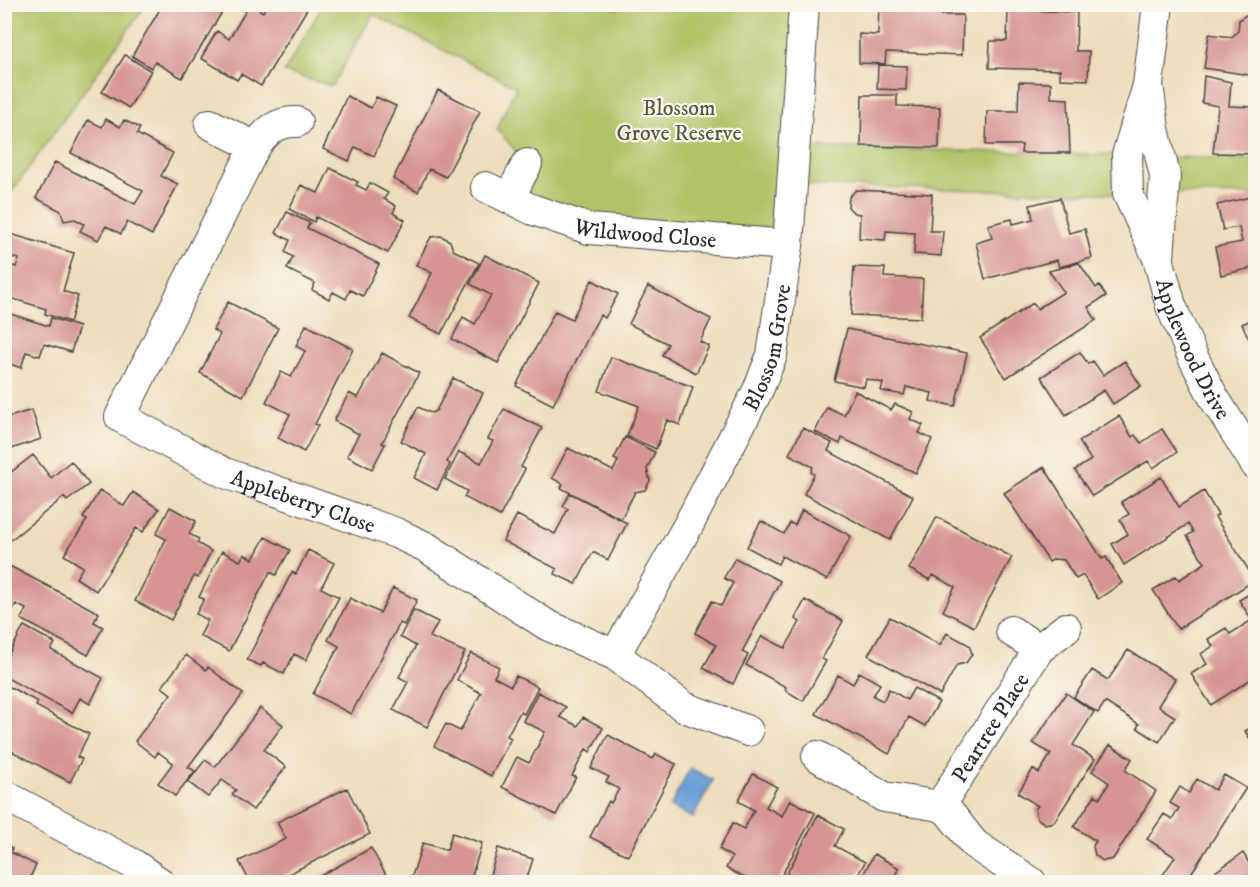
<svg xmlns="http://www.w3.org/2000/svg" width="1260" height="887" font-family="'IM FELL DW Pica',serif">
<rect width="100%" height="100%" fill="#fbf7ec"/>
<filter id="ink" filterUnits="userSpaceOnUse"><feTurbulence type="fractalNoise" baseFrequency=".0167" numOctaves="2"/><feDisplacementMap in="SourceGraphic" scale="12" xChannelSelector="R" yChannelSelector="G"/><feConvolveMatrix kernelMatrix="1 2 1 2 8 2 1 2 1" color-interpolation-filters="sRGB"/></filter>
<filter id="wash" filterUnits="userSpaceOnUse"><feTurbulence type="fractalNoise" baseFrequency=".008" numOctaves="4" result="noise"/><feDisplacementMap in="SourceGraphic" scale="24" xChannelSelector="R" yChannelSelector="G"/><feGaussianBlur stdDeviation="1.35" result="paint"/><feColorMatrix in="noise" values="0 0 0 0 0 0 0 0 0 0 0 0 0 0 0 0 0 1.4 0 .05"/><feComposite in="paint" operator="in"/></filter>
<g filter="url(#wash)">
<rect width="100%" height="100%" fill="#eeddbc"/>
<path fill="#b0c366" stroke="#6e7748" stroke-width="1.5" d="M5 4 146 5 5 201 4 5Z
M610 4 617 10 621 4 804 5 795 147 1127 155 1128 194 792 185 788 245 531 209 527 164 497 129 516 87 373 14 332 86 284 72 323 5Z
M1162 157 1255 159V195L1164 193Z"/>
<path fill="#679ed5" stroke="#496480" stroke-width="1.5" d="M690 768 713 780 693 818 670 807Z"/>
<g id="blocks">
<path fill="#d69593" d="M163 4H227L182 78 155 62 151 68 132 56Z
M250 4 263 12 267 4H310L261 86 241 74 237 80 201 58 217 31 229 39Z
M879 4H942V15H963L962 55 886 52 885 64 859 63V34L878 35Z
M1008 10 1077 12 1076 51H1089L1088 80 1060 79V70L989 68 990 41H1007Z
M1249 13H1256V76L1204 68 1209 34 1232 37 1238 31 1239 20Z
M125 55 151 71 129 108 102 92Z
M878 65 907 66 906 90 877 89Z
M1204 76 1231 82 1229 106 1256 107V154L1213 153 1218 106 1202 103Z
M1019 82 1051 83V98L1068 99 1070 153H1021L1022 145H986L987 111H1018Z
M438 90 480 111 446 177 429 169 418 192 393 179Z
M862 95H897V106L940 107 939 148 861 146Z
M347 96 371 108 376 97 396 106 374 156 355 147 349 161 323 149Z
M106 119 120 127 124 120 140 128 137 134 173 153 161 176 178 184 152 235 127 222 121 234 106 226 98 240 80 231 84 224 75 219 64 221 61 211 36 198 55 162 135 204 143 191 71 153 88 120 102 127Z
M330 168 358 182 356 185 366 190 370 183 388 193 384 199 396 206 393 213 405 220 388 253 316 217 314 222 289 209 301 185 318 193Z
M856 190 932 194 930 231H943L941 256 914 254 915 233 886 231 885 240 859 238 860 214 854 213 848 207 849 197Z
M1254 196 1256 263 1251 264 1252 268 1221 275 1215 247 1242 242 1239 227 1223 230 1217 205Z
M1060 198 1069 233 1085 229 1092 258 1059 267 1057 260 985 279 976 243 992 238 988 225 1012 219 1013 224 1033 219 1030 205Z
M287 212 310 223 307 228 379 264 363 296 350 290 346 299 333 292 329 299 312 290 315 283 287 269 293 257 285 252 290 240 276 233Z
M4 232 74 253 63 291 78 296 70 322 45 314 46 309 4 296V263L16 267 19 259 4 255Z
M441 236 450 241 453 250 479 263 441 334 409 318 432 273 416 265 431 237Z
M485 255 539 283 498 363 452 339 463 317 475 324 491 295 470 284Z
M1079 263 1096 288 1099 285 1106 296 1088 307 1096 320 1006 378 980 338 1033 303 1037 309 1064 292 1049 271Z
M854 267 885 268 884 277 923 279 921 318 851 315Z
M592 280 618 294 605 318 600 315 553 405 516 386 555 311 572 319Z
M648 286 711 319 700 342 709 346 696 373 662 355 668 344 629 324Z
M228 302 278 328 243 396 200 373 220 334 213 330Z
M4 312 49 326 51 318 79 327 71 352 44 344 40 356 26 352 21 368 4 362Z
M1256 318V354L1242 324Z
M306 325 353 349 315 424 318 425 304 452 278 438 290 414 266 402 281 372 291 377 305 351 296 346Z
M847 329 967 353 955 406 930 401 932 393 906 387 904 395 881 391 883 383 866 379 864 387 834 381Z
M1080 352 1088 364 1093 361 1103 375 1125 361 1141 386 1113 404 1104 390 1066 415 1041 377Z
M382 353 419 373 382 443 385 444 372 469 347 456 359 434 334 421 349 393 358 398Z
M611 357 693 387 680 425 667 420 656 449 627 436 639 406 599 391Z
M453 378 483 393 447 462 450 464 437 490 414 478 426 454 401 441 418 407 431 413 436 411Z
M855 391 891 410 895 404 913 412 910 419 923 425 919 433 932 439 916 473 842 438 840 444 815 432 827 407 844 415Z
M5 403 9 417 32 410 41 439 11 449 9 444 4 445Z
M504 409 542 428 521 467 525 469 500 516 464 497 467 491 445 479 459 452 481 463 493 441 488 439Z
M1119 416 1132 437 1135 435 1141 443 1162 429 1177 452 1153 468 1148 461 1092 496 1075 470 1091 460 1079 441Z
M803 428 832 443 828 451 913 496 890 540 804 494 814 474 811 472 813 467 789 454Z
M625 437 655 452 647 469 650 481 645 490 635 492 621 519 561 488 563 484 552 478 568 448 613 471 618 461 614 459Z
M33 455 51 478 71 461 89 484 67 501 64 497 7 543 4 540V475L6 476Z
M1044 467 1102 559 1106 557 1122 583 1098 599 1083 575 1076 579 1064 560 1054 559 1049 562 1004 493Z
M1161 477 1179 507 1204 491 1218 515 1215 517 1255 580 1178 629 1153 590 1176 576 1179 580 1205 563 1187 536 1193 532 1188 524 1124 565 1112 544 1128 534 1120 520 1129 514 1121 502Z
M100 490 124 506 133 492 159 509 143 532 136 528 96 591 76 578 83 567 64 555 87 520 83 518Z
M570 493 627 523 608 560 593 552 576 584 555 574 557 569 503 541 517 515 555 534 568 509 563 506Z
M170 507 196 521 189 534 199 539 197 543 211 551 198 578 194 576 171 620 135 601 166 539 156 534Z
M802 510 851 536 827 580 782 556 778 564 747 547 761 521 784 534 790 523 795 525Z
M937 517 1012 557 974 627 943 611 955 587 933 575 930 580 909 569Z
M265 537 290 550 276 575 270 572 229 651 200 636 208 620 196 614 204 599 199 597 222 551 240 561 244 554 253 559Z
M308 550 334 563 321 588 339 597 306 660 294 654 284 674 263 663 261 666 247 660 292 572 296 574Z
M735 558 780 581 742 652 748 655 733 684 703 668 716 645 695 633 712 601 721 606 733 583 724 578Z
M4 563 99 613 94 622 103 627 88 655 21 619 26 609 16 604 12 611 4 607Z
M393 588 417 600 404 625 400 623 351 714 313 694 339 646 328 640 350 598 380 613Z
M1256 590V676L1211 705 1191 674 1207 664 1201 654 1213 646 1208 639 1226 628 1230 634 1252 620 1239 600Z
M805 600 843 621 822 659 826 661 803 701 785 690 786 687 746 665 762 636 785 648 800 622 795 619Z
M414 610 438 622 430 637 465 652 427 727 393 710 408 682 399 677 416 646 400 637Z
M890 617 940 645 947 633 969 645 972 654 966 663 957 665 940 695 868 655Z
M24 626 55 643 51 650 103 678 90 704 80 698 72 713 5 677 8 672 4 671V663Z
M1128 650 1175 679 1158 706 1175 717 1159 742 1137 728 1139 724 1105 702 1098 713 1074 697 1092 670 1108 680Z
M471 653 499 667 494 677 511 686 516 676 538 687 524 714 520 712 507 736 511 738 491 776 434 746 446 724 460 731 481 693 457 680Z
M186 655 206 670 208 667 243 694 188 767 195 771 175 796 158 783 173 763 158 752 155 757 135 741 171 694 162 687Z
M859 672 880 684 873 696 883 701 889 689 907 700 914 688 939 702 925 726 909 717 889 754 816 714 838 675 853 684Z
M8 686 38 702 36 706 89 734 77 757 82 759 70 782 4 747V692Z
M538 692 566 707 560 717 578 726 583 717 603 728 590 752 586 749 572 776 576 777 556 815 502 787 517 757 529 763 545 732 523 721Z
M1066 693 1094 712 1073 745 1095 759 1054 822 1045 824 1037 818 1035 809 1038 806 1018 793 1033 769 1039 773 1051 754 1033 743Z
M260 708 283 725 264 750 286 767 253 810 232 794 236 790 222 780 208 797 188 782 205 760 215 767Z
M1256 725V748L1245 731Z
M608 735 653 759 656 754 676 764 628 856 590 837 609 801 611 803 619 789 606 782 609 777 591 768Z
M1110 745 1132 759 1125 770 1156 791 1113 859 1103 861 1095 855 1093 846 1096 841 1074 827 1095 795 1100 798 1109 783 1092 771Z
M753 774 777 787 766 807 782 816 790 800 815 813 778 882H747L749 880 726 868 732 857 719 849 733 823 744 829 754 810 738 801Z
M1224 775 1246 788 1192 872 1196 875 1191 882H1158L1175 857 1147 839 1164 814 1172 819 1179 808 1170 803 1180 787 1189 793 1197 779 1215 790Z
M347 788 370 834 272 882H250L239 861 286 839 277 822Z
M818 815 844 829 835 846 865 862 854 882 783 881Z
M452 833 482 843 470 882H410L423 843 447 850Z
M4 844 12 848 10 852 36 865 28 882H4Z
M371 848 390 882H309Z
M498 848 533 859 526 881 530 882H488Z
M1243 853 1249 863 1256 859V882H1222L1215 872Z
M874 854 899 868 894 877 904 882H867L861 879Z"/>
</g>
</g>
<g filter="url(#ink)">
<use href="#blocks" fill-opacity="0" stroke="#484641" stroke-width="1.5"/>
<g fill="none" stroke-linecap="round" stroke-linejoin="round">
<g stroke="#484641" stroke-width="32">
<g id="minor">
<path id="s1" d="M1158 4 1148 85 1127 155 1128 194 1158 258 1171 306 1192 355 1214 398 1256 465"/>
<path d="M1149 91 1154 129 1165 176 1159 257"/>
<path d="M210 124 255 147C266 132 277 121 297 122"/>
<path id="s2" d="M255 147 120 417 225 473 396 533 426 547 547 625 615 655 684 707 748 731"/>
<path id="s3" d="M486 187 531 209 589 229 788 245"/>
<path d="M509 198 527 164"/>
<path d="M1039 649 1066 628"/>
<path id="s4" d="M615 655 690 522 758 390 772 355 788 245 804 4"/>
<path d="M817 756 884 797 940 806 948 811 974 844 1031 882"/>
<path d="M4 795 133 864 159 882"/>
<path id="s5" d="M940 806 1039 649 1011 631"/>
</g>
</g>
<use href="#minor" stroke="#fff" stroke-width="30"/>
</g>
</g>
<g text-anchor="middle" stroke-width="4.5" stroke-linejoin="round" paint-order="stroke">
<g font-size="22" fill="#53593d" stroke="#fbf7ec">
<text x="679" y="115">Blossom<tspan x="679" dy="25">Grove Reserve</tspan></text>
</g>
<g font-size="22" fill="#2b2b2b" stroke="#fbf7ec">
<text dy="8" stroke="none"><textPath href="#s3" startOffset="168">Wildwood Close</textPath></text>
<text dy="8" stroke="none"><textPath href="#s4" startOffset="345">Blossom Grove</textPath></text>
<text dy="8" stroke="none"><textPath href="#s1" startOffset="362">Applewood Drive</textPath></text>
<text dy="8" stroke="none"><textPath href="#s2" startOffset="504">Appleberry Close</textPath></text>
<text dy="8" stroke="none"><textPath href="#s5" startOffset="93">Peartree Place</textPath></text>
</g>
</g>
<rect width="1260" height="887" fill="none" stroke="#fbf7ec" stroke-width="24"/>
</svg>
